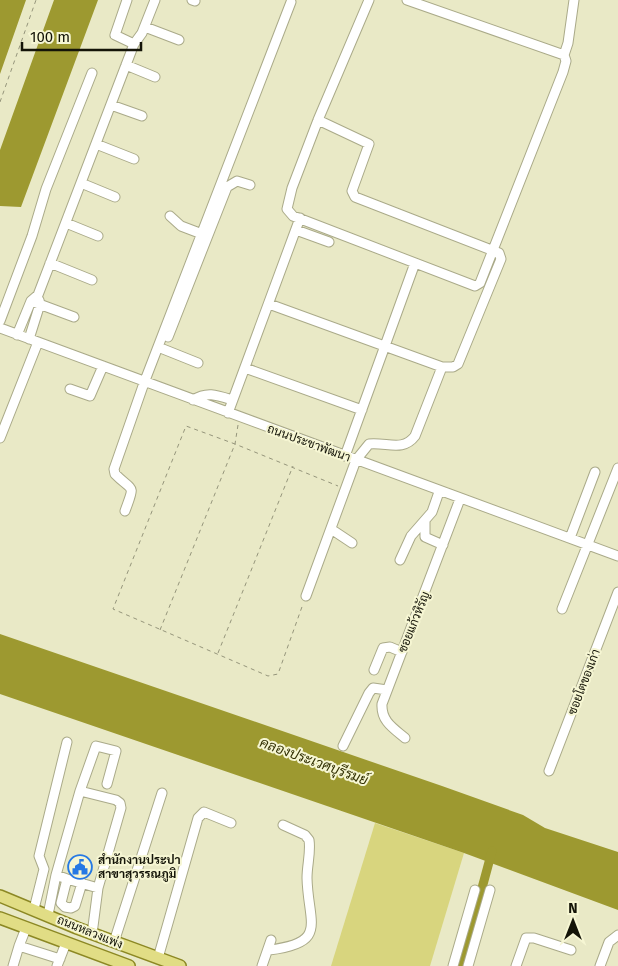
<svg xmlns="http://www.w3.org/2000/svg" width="618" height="966" font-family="'Fira Sans',Sarabun,sans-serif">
<rect width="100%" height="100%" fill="#e9e9c6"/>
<path fill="#d8d57e" d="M375 823 464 853 430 966H331Z"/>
<path fill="#9d9930" d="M0 0H26L0 74Z
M54 0H98L21 207 0 206V150Z
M0 634 442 786 523 815 545 828 618 852V910L464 853 0 694Z"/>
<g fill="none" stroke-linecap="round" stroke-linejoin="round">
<path stroke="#9d9930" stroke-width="9" d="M461 966 492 851"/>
<g stroke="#aaaa89" stroke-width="11">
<path id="minor" d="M127 0 115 35 134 44
M192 0 195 1
M369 0 318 120 292 188 287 209 293 216 475 286 480 283 563 72 566 61 564 55 568 43 574 0
M407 0 564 55
M145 27 179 40
M126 65 155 77
M111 105 142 116
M96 144 134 159
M81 183 115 197
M170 216 181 226 202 234
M66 223 98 236
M296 230 329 242
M50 263 92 280
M31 301 74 317
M269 304 442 367H453L458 364 501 259 499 253 355 197 352 191 369 144 318 120
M0 321 32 236 46 189 92 73
M0 328 618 556
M17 335 31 301 38 295 134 44 142 33 155 0
M168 337 227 187 237 181 250 185
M29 339 40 304 39 300
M163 349 198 363
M245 368 362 410
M70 389 90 396 103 366
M193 400C207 391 217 395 232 400
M228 413 300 218
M0 438 38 342
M345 456 415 263
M125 511C135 483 134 493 115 474L114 469 144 383 291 2
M425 521V537L443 545
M331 529 352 543
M570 538 595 472
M400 560 411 536 432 512 439 492
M306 596 356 460 369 444C387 442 403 452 415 436L442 367
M562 609 618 468
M374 670 383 648 390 647 402 652
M405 738C393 728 381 721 382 704L460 499
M343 746 369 693 373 688 387 690
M549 771 618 592
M80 791 116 800 120 803 121 808 98 888 92 934
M56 875 67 879 61 903 65 907 71 908 75 906 82 883
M67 879 98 888
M34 909 44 869 39 856 67 742
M48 915 56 875 80 791 96 746 116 751 107 784
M114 942 162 793
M19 946 26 928
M269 950C329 943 308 923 307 878 307 865 311 852 309 840L305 835 283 825
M158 958 198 818 204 812 231 823
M13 966 19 946 60 959
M57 966 66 943
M262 966 271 940
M453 966 475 890
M468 966 490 890
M516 966 526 938H534L571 950
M600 966 609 942 618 935"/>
</g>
<g stroke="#8c8824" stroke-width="14">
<path id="major" d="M0 896 77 928 180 966
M0 918 129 966"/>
</g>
<path stroke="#95957b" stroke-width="1" stroke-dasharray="4 4" stroke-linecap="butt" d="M0 102 36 0
M238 425 235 444 338 486
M160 630 235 444 186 426 113 609 268 676 278 674 303 604
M218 653 293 466"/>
<use href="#minor" stroke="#fff" stroke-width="9"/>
<use href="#major" stroke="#e1dd85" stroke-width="11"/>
</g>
<defs>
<g id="civic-ring" transform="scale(1.25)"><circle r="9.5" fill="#f6f6d3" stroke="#2679e4" stroke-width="1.5"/><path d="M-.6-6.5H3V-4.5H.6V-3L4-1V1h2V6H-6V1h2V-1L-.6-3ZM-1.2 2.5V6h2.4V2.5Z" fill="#2679e4"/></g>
</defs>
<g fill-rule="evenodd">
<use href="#civic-ring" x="80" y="867"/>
</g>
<g text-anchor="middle" stroke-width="4" stroke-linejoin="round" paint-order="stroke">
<g font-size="12" fill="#141408" stroke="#f6f6d3">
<text transform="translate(309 443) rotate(20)" y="4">ถนนประชาพัฒนา</text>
<text transform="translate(414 622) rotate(-68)" y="4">ซอยแก้วหิรัญ</text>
<text transform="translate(584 682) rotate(-69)" y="4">ซอยโตของเก่า</text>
<text transform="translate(90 932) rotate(22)" y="4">ถนนหลวงแพ่ง</text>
</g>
<g font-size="12" font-weight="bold" fill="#141408" stroke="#f6f6d3" text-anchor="start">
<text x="98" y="864">สำนักงานประปา<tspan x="98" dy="14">สาขาสุวรรณภูมิ</tspan></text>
</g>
<g font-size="14" font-style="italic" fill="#343205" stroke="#f6f6d3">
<text transform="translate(314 761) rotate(20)" y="5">คลองประเวศบุรีรมย์</text>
</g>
</g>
<g transform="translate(573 921)" stroke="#f6f6d3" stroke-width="4" paint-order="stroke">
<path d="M0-4L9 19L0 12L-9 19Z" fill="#141408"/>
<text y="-8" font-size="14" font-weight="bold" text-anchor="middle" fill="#141408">N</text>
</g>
<path d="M22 42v8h119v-8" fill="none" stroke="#141408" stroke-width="2.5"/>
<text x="30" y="42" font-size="15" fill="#141408" stroke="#f6f6d3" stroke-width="4" paint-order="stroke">100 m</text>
</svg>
